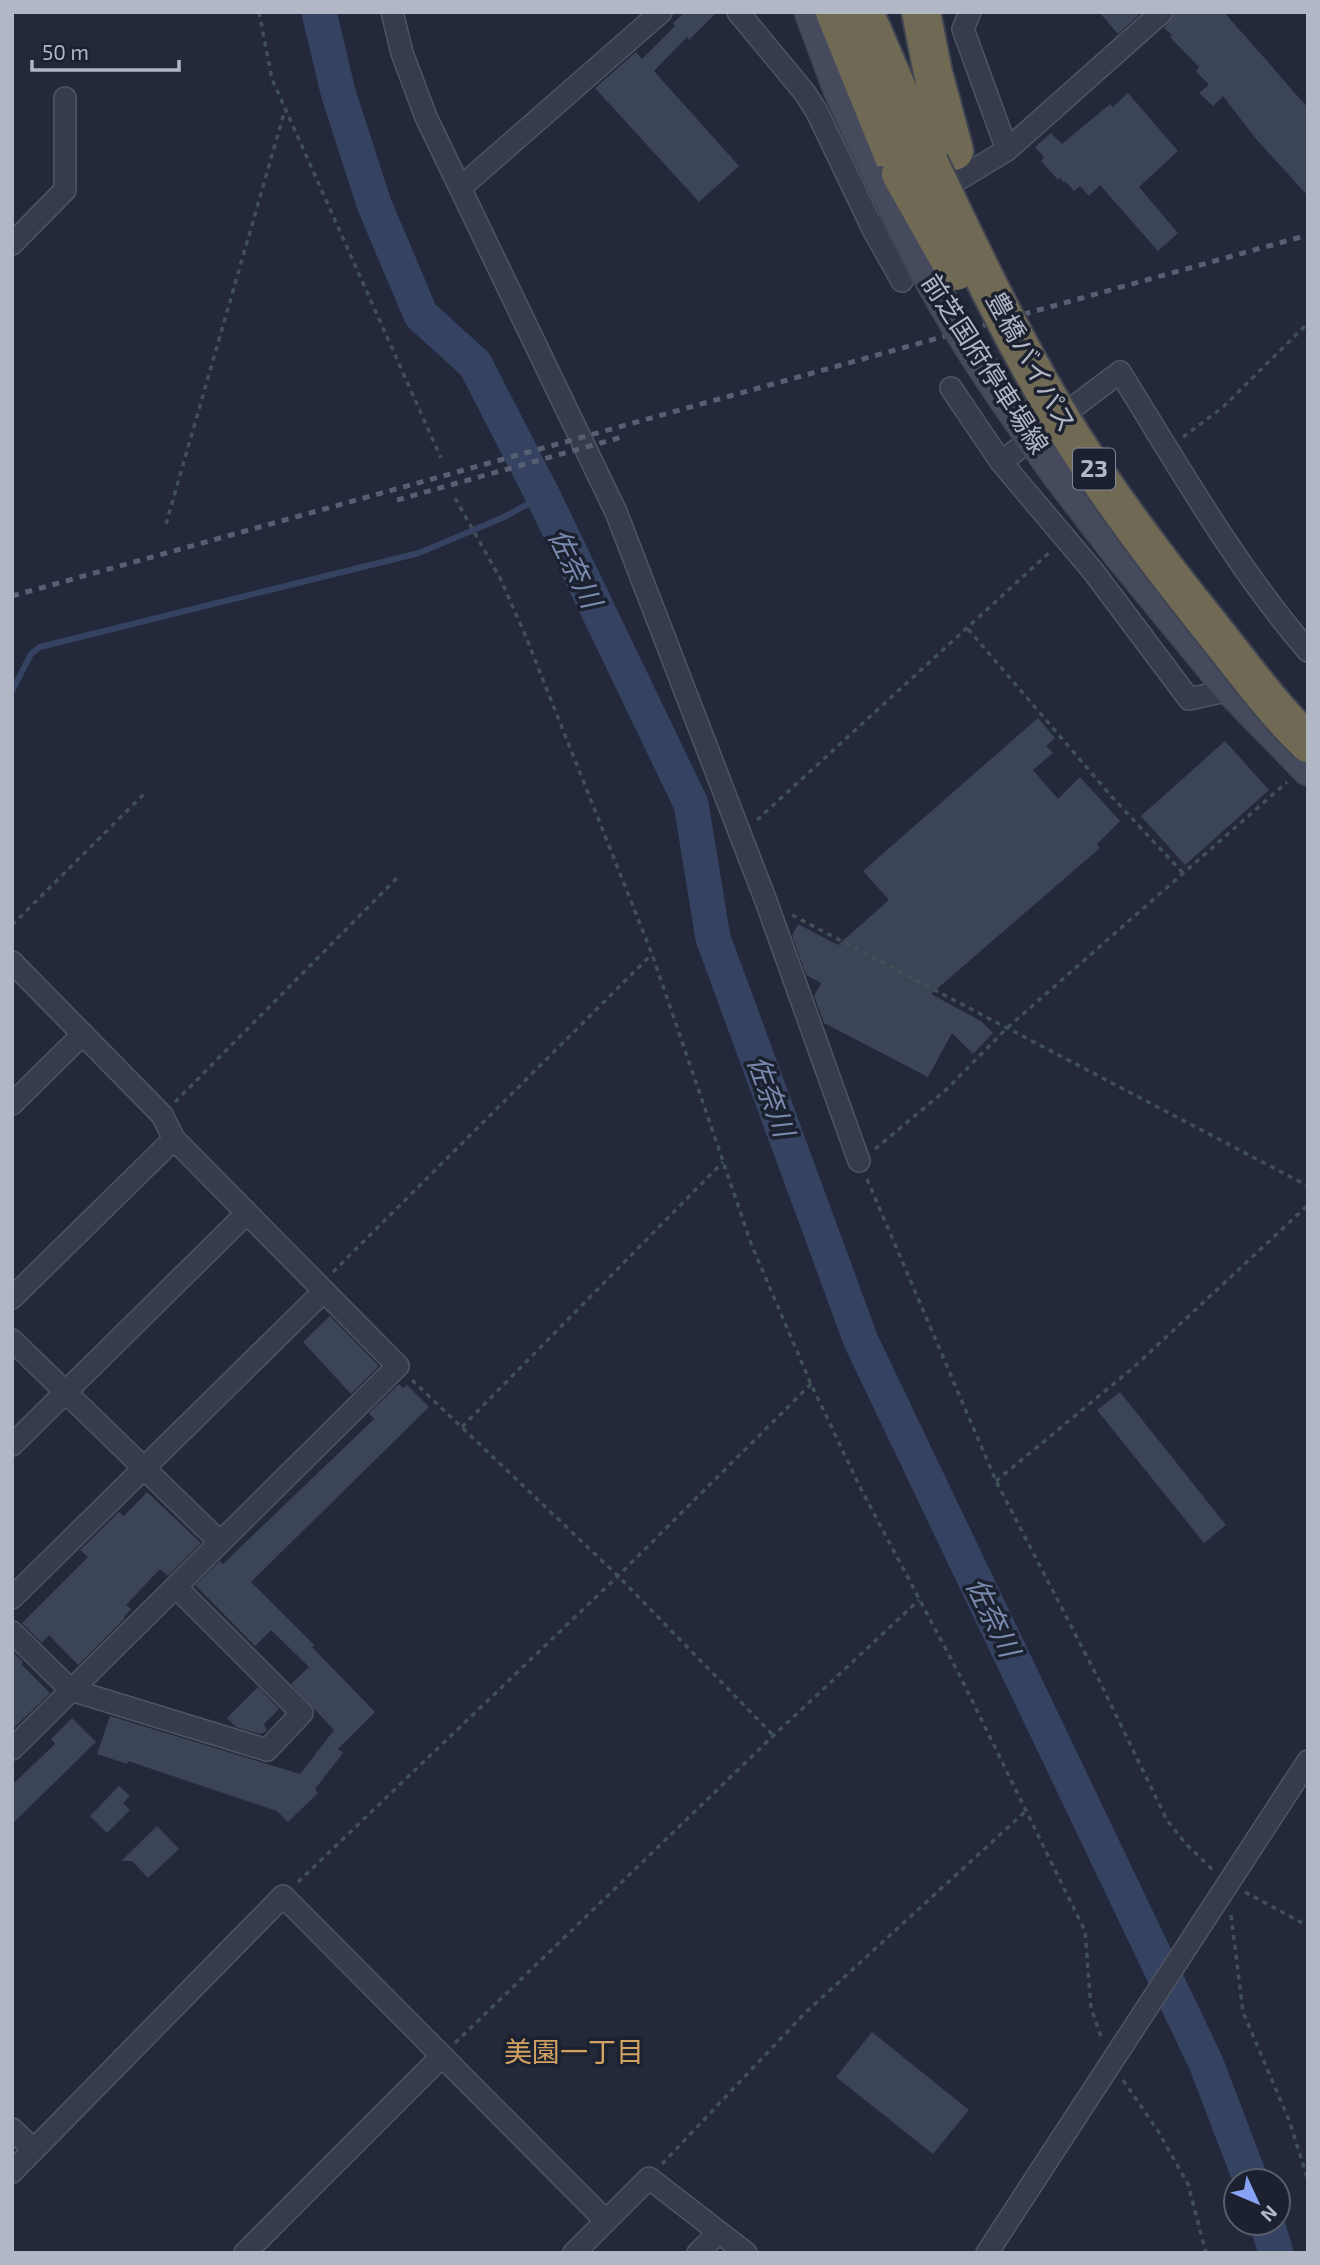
<svg xmlns="http://www.w3.org/2000/svg" width="1320" height="2265" font-family="'Exo 2','Noto Sans JP',sans-serif">
<rect width="100%" height="100%" fill="#23293a"/>
<g fill="none" stroke-linecap="round" stroke-linejoin="round">
<path stroke="#364261" stroke-width="6" d="M12 691 31 654 40 647 419 553 502 518 543 496"/>
<path stroke="#364261" stroke-width="35" d="M319 12 338 92 374 204 421 315 475 364 543 496 691 804 713 938 861 1341 1206 2063 1251 2181
M1267 2223 1276 2253"/>
</g>
<path fill="#3c4457" d="M685 12H717L689 40 687 37 654 71 739 166 699 202 595 88 636 52 642 59 675 26 673 23Z
M1099 12H1142L1118 34Z
M1176 12H1224L1308 108V196L1256 139 1223 96 1213 106 1199 93 1209 85 1196 71 1199 67 1170 37 1172 35 1164 28Z
M1128 93 1178 151 1139 187 1178 233 1158 251 1100 185 1089 196 1080 186 1074 191 1065 181 1064 183 1060 178 1058 180 1041 161 1044 157 1035 147 1051 133 1062 144 1110 104 1113 107Z
M1038 718 1055 738 1046 746 1053 753 1033 770 1058 799 1080 777 1120 821 1097 844 1100 848 931 994 981 1021 993 1033 973 1054 952 1033 928 1077 824 1023 814 996 821 983 806 975 792 935 798 924 838 945 889 900 863 871Z
M1225 741 1269 790 1185 865 1141 816Z
M330 1316 379 1366 351 1394 303 1342Z
M399 1384 403 1388 407 1385 429 1407 251 1582 314 1645 312 1647 375 1712 338 1749 343 1753 315 1789 318 1793 288 1822 277 1811 128 1761 127 1764 97 1754 110 1716 300 1774 334 1730 291 1684 309 1667 271 1630 255 1646 195 1585 220 1561 223 1564 374 1419 369 1413Z
M1120 1392 1226 1525 1204 1543 1097 1410Z
M147 1492 201 1543 168 1576 160 1569 126 1605 131 1609 124 1617 125 1618 78 1665 49 1635 42 1643 22 1623 88 1557 80 1550 119 1512 124 1516Z
M12 1651 23 1662 21 1664 50 1693 12 1730Z
M258 1687 279 1709 264 1724 267 1731 260 1734 236 1727 227 1718Z
M72 1718 96 1742 12 1824V1785L55 1744 51 1739Z
M119 1786 130 1796 123 1803 130 1810 107 1833 90 1816Z
M157 1826 179 1849 148 1878 132 1861H121Z
M872 2032 969 2110 933 2154 836 2077Z"/>
<g fill="none" stroke-linecap="round" stroke-linejoin="round">
<g stroke="#4f5462" stroke-width="24">
<path id="street" d="M392 12 402 53 426 117 616 512 766 901 859 1161
M738 12 805 93 817 112 874 231 908 210
M1007 150 1162 12
M460 188 661 12
M936 193 1007 150 963 29 970 12
M874 231 902 281
M12 244 65 190V98
M951 388 1001 462
M1230 690 1189 699 1093 571 1001 462 1120 372C1179 467 1235 566 1308 651
M12 962 162 1115 174 1139 398 1366 12 1749
M12 1104 83 1034
M12 1298 174 1139
M12 1340 220 1542
M12 1445 247 1213
M12 1598 324 1291
M12 1632 71 1690 267 1750 302 1713 176 1587
M12 2129 33 2149
M12 2172 283 1896 606 2221
M245 2253 441 2057
M574 2253 649 2178 746 2253
M698 2253 719 2232
M987 2253 1308 1761"/>
</g>
<g stroke="#404553" stroke-width="33">
<path id="secondary" d="M810 12 839 90 881 181
M1059 477 1116 551 1230 690 1308 770"/>
</g>
<g stroke="#3f4452" stroke-width="42">
<path id="highway" d="M835 12 901 174
M864 12 929 163
M921 12 933 73 954 151"/>
</g>
<path stroke="#3f5156" stroke-width="3.5" stroke-dasharray="5 5" stroke-linecap="butt" d="M259 12 272 79 441 458
M1183 437 1222 408 1308 323
M455 498 500 578 524 632 652 954 752 1246 811 1384 860 1487 960 1676 1085 1931 1091 2008 1102 2039
M166 524 285 110
M968 629 1112 797 1183 873
M757 820 1051 551
M792 915 1308 1186
M12 925 144 794
M175 1102 400 875
M875 1149 947 1089 1006 1029 1287 782
M867 1179 996 1481 1099 1680 1167 1820 1186 1844 1213 1870
M333 1272 652 954
M412 1380 618 1576 773 1735
M462 1427 723 1162
M996 1481 1134 1367 1308 1205
M298 1882 618 1576 811 1384
M1245 1892 1308 1926
M1231 1915 1243 2012 1289 2120 1308 2180
M455 2043 773 1736 919 1600
M1123 2080 1158 2131 1188 2184 1206 2253
M662 2164 805 2013 1027 1810"/>
<use href="#street" stroke="#363c4b" stroke-width="21"/>
<use href="#secondary" stroke="#454a5d" stroke-width="30"/>
<use href="#highway" stroke="#706954" stroke-width="38"/>
<path stroke="#585f72" stroke-width="5" stroke-dasharray="7 7" stroke-linecap="butt" d="M397 500 622 437
M12 596 1308 235"/>
<g stroke="#404553" stroke-width="33" stroke-linecap="butt">
<path id="secondary-bridge" d="M881 181C894 207 906 233 919 259 959 336 1009 407 1059 477"/>
</g>
<g stroke="#3f4452" stroke-width="42" stroke-linecap="butt">
<path id="highway-bridge" d="M929 163C973 256 1017 349 1071 436 1113 502 1160 564 1209 625 1241 665 1271 707 1308 743
M901 174 956 271"/>
</g>
<use href="#secondary-bridge" stroke="#454a5d" stroke-width="30"/>
<use href="#highway-bridge" stroke="#706954" stroke-width="38"/>
</g>
<g text-anchor="middle" stroke-width="7" stroke-linejoin="round" paint-order="stroke">
<rect fill="#1c212f" stroke="#858a99" stroke-width="2" x="1073" y="448.5" width="42" height="41" rx="5"/>
<g font-size="24" font-weight="bold" fill="#b2b7c6">
<text x="1094" y="477">23</text>
</g>
<g font-size="26" fill="#b2b7c6" stroke="#1c212f">
<text transform="translate(1031 362) rotate(61)" y="9">豊橋バイパス</text>
<text transform="translate(985 364) rotate(57)" y="9">前芝国府停車場線</text>
</g>
<g font-size="28" font-style="italic" fill="#7a89ae" stroke="#1c212f">
<text transform="translate(575 568) rotate(64)" y="10">佐奈川</text>
<text transform="translate(771 1096) rotate(70)" y="10">佐奈川</text>
<text transform="translate(993 1617) rotate(64)" y="10">佐奈川</text>
</g>
<g font-size="28" fill="#d1a262" stroke="#1c212f">
<text x="574" y="2062">美園一丁目</text>
</g>
</g>
<rect width="1320" height="2265" fill="none" stroke="#b2b7c6" stroke-width="28"/>
<g transform="translate(1257 2202) rotate(134)"><circle r="33" fill="#1c212f" stroke="#585d6b" stroke-width="2"/>
<path d="M0-5L12 26L0 18L-12 26Z" fill="#88a2f5"/>
<text y="-10" font-size="19" font-weight="bold" text-anchor="middle" fill="#b2b7c6">N</text>
</g>
<path d="M32 60v10h147v-10" fill="none" stroke="#b2b7c6" stroke-width="3.5"/>
<text x="42" y="60" font-size="21" fill="#b2b7c6" stroke="#1c212f" stroke-width="5" paint-order="stroke">50 m</text>
</svg>
